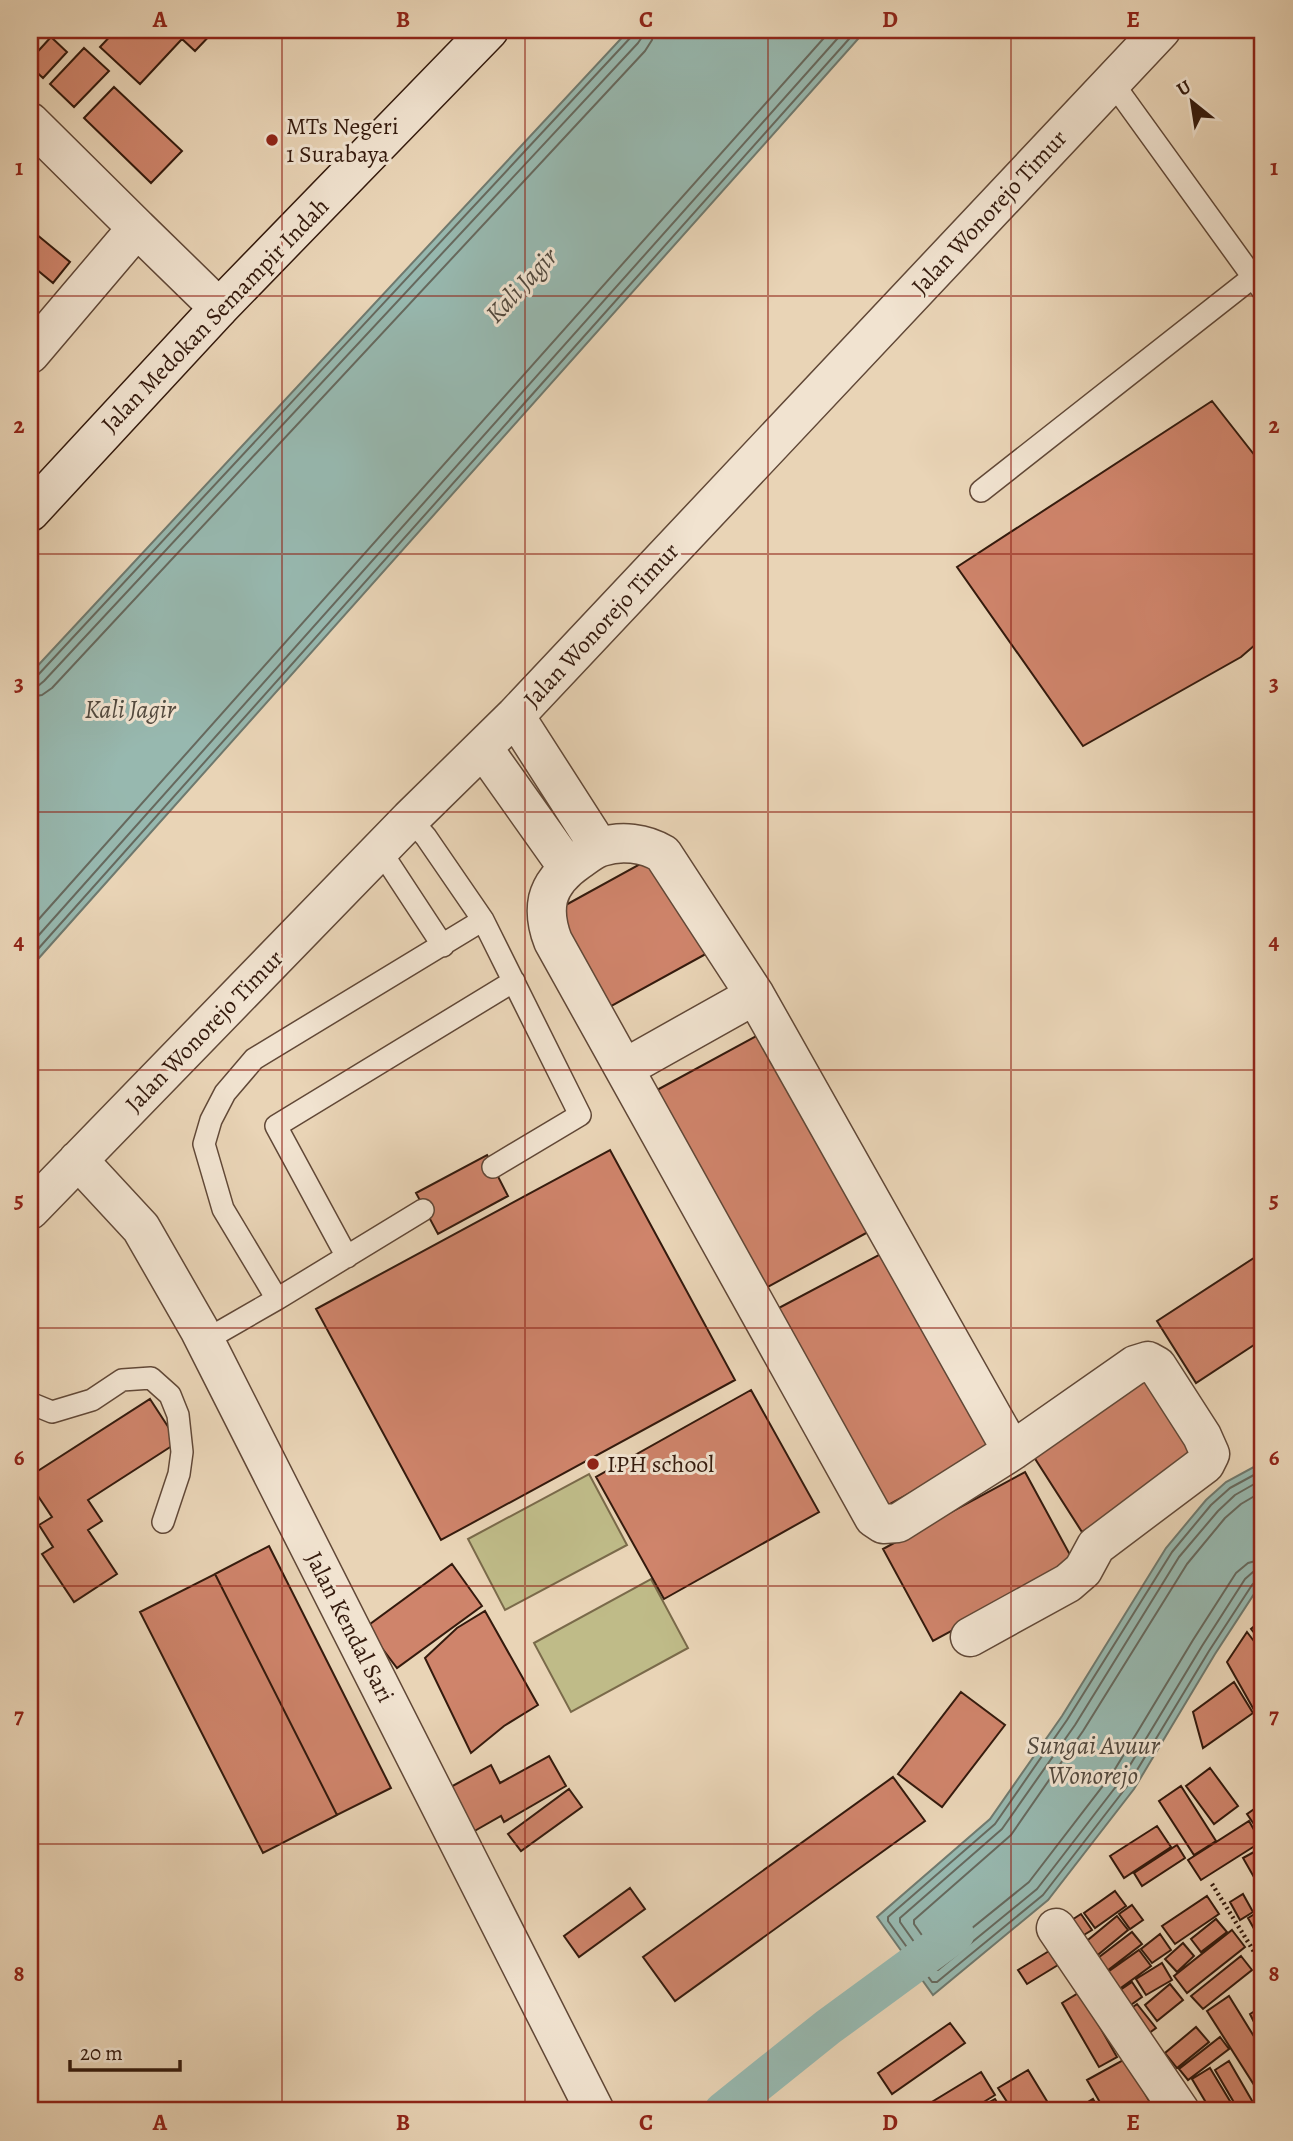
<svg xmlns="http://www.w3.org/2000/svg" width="1293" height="2141" font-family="Alegreya,serif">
<rect width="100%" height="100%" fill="#e9d4b6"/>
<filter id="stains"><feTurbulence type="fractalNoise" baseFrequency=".00286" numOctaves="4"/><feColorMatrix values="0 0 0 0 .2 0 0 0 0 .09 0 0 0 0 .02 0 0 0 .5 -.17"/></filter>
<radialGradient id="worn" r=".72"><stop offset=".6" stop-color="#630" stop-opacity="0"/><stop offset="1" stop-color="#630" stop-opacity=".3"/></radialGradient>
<path fill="#bfbb88" stroke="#7a6a4a" stroke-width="2" d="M589 1474 627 1545 505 1610 468 1539Z
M651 1579 688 1648 571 1712 534 1643Z"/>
<path fill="#97b8af" stroke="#6f796e" stroke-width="2" d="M629 30H866L30 968V674Z
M1263 1462V1583L1258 1588 1215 1654 1134 1789 1048 1900 933 1995 877 1917 990 1819 1062 1716 1166 1548 1206 1500 1226 1482Z"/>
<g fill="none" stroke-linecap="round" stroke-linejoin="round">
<path stroke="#66695e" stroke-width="2" d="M30 678 38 675 631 37 634 30
M30 687 38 686 44 681 638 43 642 37V30
M30 697 42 695 52 688 645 51 652 40 653 30
M30 929 831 30
M30 945 845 30
M30 958 857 30
M1263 1470 1230 1488 1211 1505 1172 1552 1067 1720 995 1824 888 1917V1921L932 1982H937L1043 1895 1128 1785 1209 1651 1252 1585 1257 1580 1263 1579
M1263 1479 1235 1495 1218 1511 1179 1557 1075 1725 1002 1829 900 1918V1922L934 1970H938L1037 1889 1121 1780 1202 1646 1245 1579 1253 1572 1263 1570
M1263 1491 1241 1504 1225 1518 1187 1564 1083 1731 1011 1835 914 1920V1924L936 1955 940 1954 1029 1882 1112 1774 1193 1640 1236 1573 1248 1563 1263 1559"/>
<path stroke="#97b8af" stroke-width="38" d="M723 2111 828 2027 955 1934"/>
</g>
<path fill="#cf846b" stroke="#341a0d" stroke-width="2" d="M116 30H215L195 51 182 39 140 84 100 47Z
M51 37 67 52 43 78 30 66V60Z
M84 48 109 71 74 107 50 84Z
M114 87 182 151 151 183 84 118Z
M30 229 70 262 53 283 30 264Z
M30 285 38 293 30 301Z
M1212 401 1263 466V638L1241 657 1083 746 957 567Z
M660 853 713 950 606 1009 553 912Z
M771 1028 879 1226 766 1288 657 1090Z
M610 1150 735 1380 441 1540 316 1309Z
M487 1155 508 1196 438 1234 416 1193Z
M892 1248 998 1445 881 1509 775 1310Z
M1263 1252V1339L1196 1383 1157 1321Z
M1147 1365 1205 1454 1082 1532 1025 1443Z
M751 1390 819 1512 664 1599 596 1477Z
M150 1399 178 1442 88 1500 102 1521 88 1530 117 1574 74 1602 42 1554 53 1547 39 1525 52 1517 30 1484V1476Z
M1025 1472 1075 1564 933 1641 883 1549Z
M269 1546 391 1788 337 1815 215 1574Z
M452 1564 482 1606 397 1668 366 1627Z
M215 1574 337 1815 263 1853 140 1612Z
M485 1611 538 1705 504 1726 471 1753 425 1658 457 1628Z
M1263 1619V1644L1251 1629Z
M1247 1632 1263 1653V1726L1227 1662Z
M1234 1682 1253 1713 1203 1748 1193 1712Z
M961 1692 1005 1725 942 1807 898 1774Z
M549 1756 566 1786 504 1822 501 1816 471 1833 447 1789 491 1765 500 1783Z
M1210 1768 1238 1806 1214 1824 1186 1786Z
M893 1777 925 1821 675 2001 643 1957Z
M1181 1786 1216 1841 1194 1855 1159 1801Z
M569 1789 582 1807 521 1851 508 1834Z
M1263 1803V1835L1262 1836 1247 1814Z
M1249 1821 1261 1842 1201 1880 1188 1860Z
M1157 1826 1171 1847 1124 1878 1110 1856Z
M1177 1845 1185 1858 1142 1886 1134 1873Z
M1263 1847V1893L1243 1858Z
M630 1888 645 1909 579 1957 564 1936Z
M1115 1891 1126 1906 1095 1928 1084 1913Z
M1243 1894 1253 1912 1240 1920 1230 1902Z
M1207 1896 1219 1914 1175 1944 1162 1926Z
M1132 1905 1143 1920 1130 1929 1119 1914Z
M1263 1909V1945L1248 1918Z
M1081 1914 1092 1930 1074 1941 1064 1925Z
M1117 1916 1128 1930 1088 1963 1077 1949Z
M1216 1919 1227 1932 1201 1952 1191 1939Z
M1232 1930 1245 1947 1187 1993 1174 1976Z
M1132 1932 1142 1944 1103 1974 1094 1961Z
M1160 1934 1171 1950 1152 1963 1141 1949Z
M1183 1943 1194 1956 1177 1972 1165 1959Z
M1139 1950 1151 1966 1107 1998 1095 1981Z
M1049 1951 1058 1965 1027 1984 1018 1970Z
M1241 1956 1252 1970 1203 2009 1191 1996Z
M1162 1963 1172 1980 1146 1995 1136 1979Z
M1132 1982 1142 1997 1118 2014 1107 1999Z
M1170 1984 1183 2000 1157 2021 1145 2005Z
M1080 1992 1117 2057 1099 2067 1062 2003Z
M1229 1996 1263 2051V2099L1207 2011Z
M1137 2004 1156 2028 1137 2042 1119 2017Z
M1263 2006V2022L1256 2026 1250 2014Z
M950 2023 965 2043 892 2094 878 2073Z
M1196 2027 1209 2042 1177 2068 1165 2053Z
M1220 2037 1229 2049 1188 2080 1179 2069Z
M1125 2059 1155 2111H1105L1087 2080Z
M1229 2061 1258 2111H1239L1215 2070Z
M1210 2068 1236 2111H1211L1192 2079Z
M1028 2070 1053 2111H1013L998 2088Z
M981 2072 995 2095 969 2111H917Z
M995 2099 1002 2111H973Z
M1093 2099 1100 2111H1073Z"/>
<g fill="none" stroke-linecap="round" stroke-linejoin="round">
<g stroke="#614837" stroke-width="24">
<path id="lane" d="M1112 82 1263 291
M981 491 1253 277
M410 819 426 837 483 920 580 1115 493 1167
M380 850 443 946
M347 1257 276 1126 514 981
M277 1299 423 1210
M204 1341 277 1299 223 1209 204 1144 211 1120 225 1093 254 1059 483 920
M30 1403 52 1412 92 1400 122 1380 151 1378 170 1395 178 1415 182 1452 179 1474 163 1522"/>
</g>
<g stroke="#614837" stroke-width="41">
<path id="street" d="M30 122 137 228 30 354
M137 228 219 308
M515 716 599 847
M483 748 568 868
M625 1068 755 995
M78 1160 141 1228 199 1329 595 2111
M30 1210 410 819 515 716 1161 30
M970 1637 1068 1583 1083 1570 1096 1546 1205 1464 1210 1454 1202 1436 1157 1366 1148 1361 1135 1365 1012 1451 898 1523 883 1524 874 1518 553 941C548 928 545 913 548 899 552 883 565 870 578 861 585 856 593 849 601 847 621 840 645 843 663 854L755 995 1012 1451
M1056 1928 1180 2111"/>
</g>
<g stroke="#341a0d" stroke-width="41">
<path id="secondary" d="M30 512 219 308 489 30"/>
</g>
<path stroke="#341a0d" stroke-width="4.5" stroke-dasharray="2 3.5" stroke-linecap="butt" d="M1212 1884 1263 1966"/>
<use href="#lane" stroke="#f1e3d0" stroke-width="21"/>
<use href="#street" stroke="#f1e3d0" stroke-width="38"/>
<use href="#secondary" stroke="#f1e3d0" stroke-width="38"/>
</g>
<path fill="none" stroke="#8f2418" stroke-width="2" stroke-opacity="0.55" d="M282 30V2111M525 30V2111M768 30V2111M1011 30V2111M30 296H1263M30 554H1263M30 812H1263M30 1070H1263M30 1328H1263M30 1586H1263M30 1844H1263"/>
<g fill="#8f2418" stroke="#f1e3d0" stroke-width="2.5">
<circle cx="272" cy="140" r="7"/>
<circle cx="593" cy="1464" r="7"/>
</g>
<g text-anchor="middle" stroke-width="6" stroke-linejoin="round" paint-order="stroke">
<g font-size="24" fill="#341a0d" stroke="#f1e3d0" text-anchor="start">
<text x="286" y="134">MTs Negeri<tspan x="286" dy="28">1 Surabaya</tspan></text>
<text x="607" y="1472">IPH school</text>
</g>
<g font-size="24" fill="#341a0d" stroke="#f1e3d0">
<text transform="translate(989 212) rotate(-47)" y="8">Jalan Wonorejo Timur</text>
<text transform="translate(215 315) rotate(-46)" y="8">Jalan Medokan Semampir Indah</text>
<text transform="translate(601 625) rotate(-47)" y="8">Jalan Wonorejo Timur</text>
<text transform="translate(204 1031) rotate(-46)" y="8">Jalan Wonorejo Timur</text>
<text transform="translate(350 1627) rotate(63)" y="8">Jalan Kendal Sari</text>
</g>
<g font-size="26" font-style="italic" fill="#52493e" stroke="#f1e3d0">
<text transform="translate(521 285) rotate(-47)" y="9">Kali Jagir</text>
<text x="130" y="718">Kali Jagir</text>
<text x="1093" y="1754">Sungai Avuur<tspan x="1093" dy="30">Wonorejo</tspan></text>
</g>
</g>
<rect width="1293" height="2141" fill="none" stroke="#e9d4b6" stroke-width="77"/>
<g transform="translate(1192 102) rotate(330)" stroke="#f1e3d0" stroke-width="5" paint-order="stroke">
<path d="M0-5L12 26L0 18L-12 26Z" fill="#341a0d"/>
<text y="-10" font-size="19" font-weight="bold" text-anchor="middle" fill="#341a0d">U</text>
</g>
<path d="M70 2060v10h110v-10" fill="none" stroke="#341a0d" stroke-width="3.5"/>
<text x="80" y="2060" font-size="21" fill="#341a0d" stroke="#f1e3d0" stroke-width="5" paint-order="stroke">20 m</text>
<rect x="38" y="38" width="1216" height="2064" fill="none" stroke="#8f2418" stroke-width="2.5"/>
<g font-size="23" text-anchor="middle" font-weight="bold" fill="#8f2418">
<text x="160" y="27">A</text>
<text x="403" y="27">B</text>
<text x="646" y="27">C</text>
<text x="890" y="27">D</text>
<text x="1133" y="27">E</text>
<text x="19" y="175">1</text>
<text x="1274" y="175">1</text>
<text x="19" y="433">2</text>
<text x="1274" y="433">2</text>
<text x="19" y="691">3</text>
<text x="1274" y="691">3</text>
<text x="19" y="949">4</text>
<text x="1274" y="949">4</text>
<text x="19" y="1207">5</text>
<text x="1274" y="1207">5</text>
<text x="19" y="1465">6</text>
<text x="1274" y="1465">6</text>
<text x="19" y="1723">7</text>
<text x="1274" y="1723">7</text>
<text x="19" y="1981">8</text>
<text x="1274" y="1981">8</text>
<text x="160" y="2130">A</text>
<text x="403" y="2130">B</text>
<text x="646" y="2130">C</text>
<text x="890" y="2130">D</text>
<text x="1133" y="2130">E</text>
</g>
<rect width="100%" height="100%" filter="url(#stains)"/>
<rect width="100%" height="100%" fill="url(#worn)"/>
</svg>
